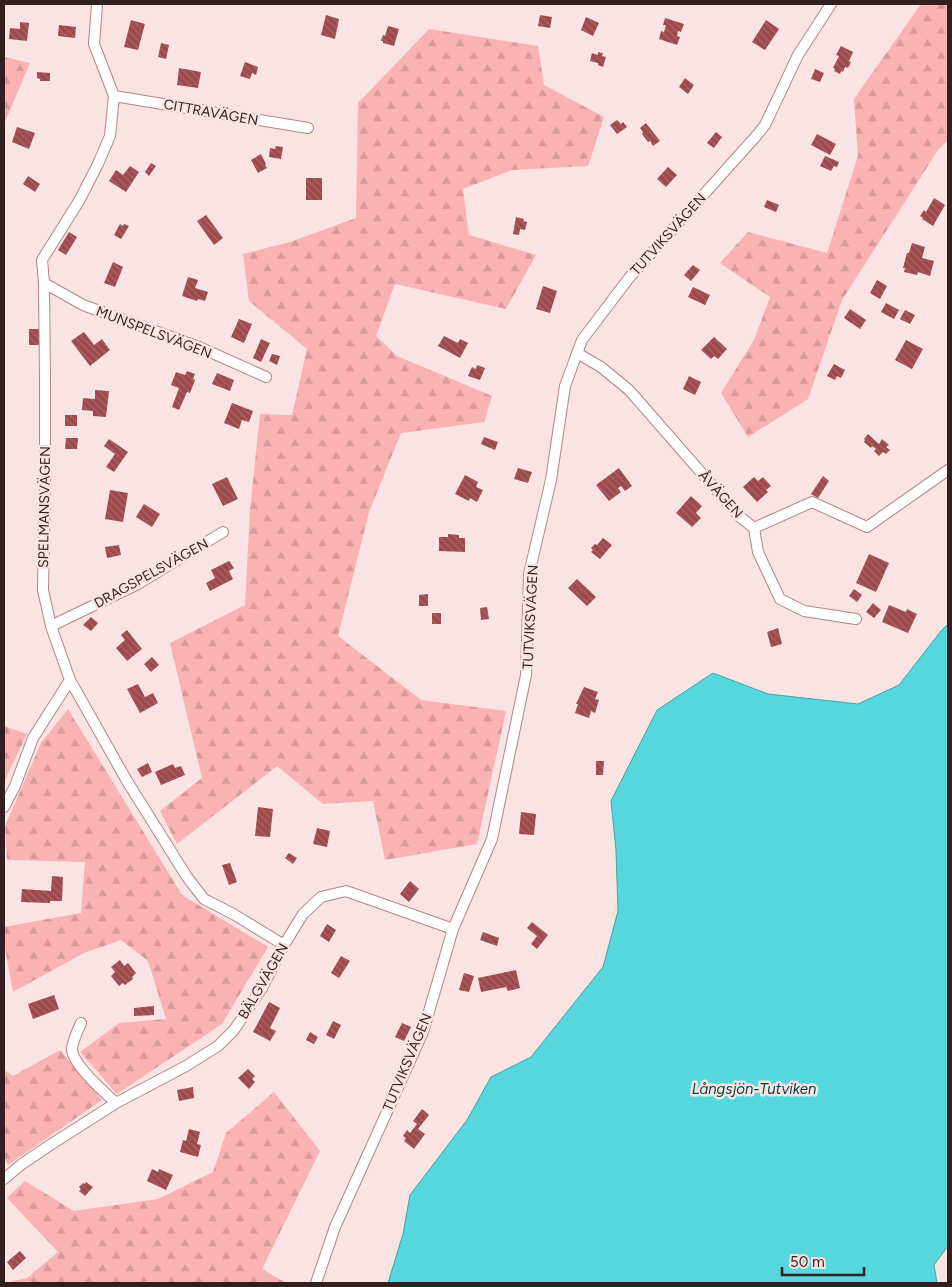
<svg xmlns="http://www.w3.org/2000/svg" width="952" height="1287" font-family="Figtree,sans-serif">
<defs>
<pattern id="forest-firs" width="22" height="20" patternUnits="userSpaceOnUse" patternTransform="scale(1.25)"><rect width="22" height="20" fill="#fbb2b2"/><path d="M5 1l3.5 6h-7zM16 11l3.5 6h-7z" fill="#d89999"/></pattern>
<pattern id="building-back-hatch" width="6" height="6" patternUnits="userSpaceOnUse" patternTransform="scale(1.25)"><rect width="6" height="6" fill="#9e494c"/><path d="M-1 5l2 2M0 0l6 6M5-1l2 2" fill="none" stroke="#a76668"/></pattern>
</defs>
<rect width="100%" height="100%" fill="#f9e3e3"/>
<path fill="url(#forest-firs)" d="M921 4H948V140L938 150 842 300 808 399 748 437 721 393 754 340 770 297 720 263 748 232 827 253 858 156 854 99Z
M429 29 538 46 544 85 604 117 588 166 512 170 463 189 469 235 536 255 506 309 395 284 376 336 397 356 492 396 484 422 401 433 369 512 338 636 421 700 506 711 477 844 385 860 373 801 323 804 277 766 177 844 160 811 202 778 170 643 245 605 250 509 260 414 292 415 307 349 249 301 243 254 290 242 356 218 358 103Z
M4 57 30 63 4 124Z
M68 709 182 895 268 947 222 1024 117 1094 80 1052 119 1023 166 1019 148 961 121 940 84 953 13 992 4 943V927L81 913 85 862 7 860 5 826 41 743Z
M4 726 27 734 4 782Z
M60 1050 102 1100 8 1165 4 1158V1070L13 1076Z
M274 1092 320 1151 262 1269 286 1283H4L27 1278 58 1252 7 1198 25 1181 74 1211 158 1199 213 1172 226 1133Z"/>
<path fill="#55d7dd" stroke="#4aa0a4" d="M948 624V1246L934 1265 937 1283H388L403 1234 410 1195 467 1120 491 1077 531 1057 603 967 618 911 616 850 611 801 657 710 713 673 768 694 858 704 899 685 941 631Z"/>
<path fill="url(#building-back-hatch)" d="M326 15 339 19 335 39 321 35Z
M540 15 552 17 550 28 538 26Z
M586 17 599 23 593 36 581 30Z
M665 18 684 24 681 32 678 31 677 36 680 37 677 45 659 39 661 31 664 32 666 25H663Z
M131 20 145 24 138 50 124 47Z
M766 20 779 29 765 50 752 42Z
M20 22 29 23 27 41 9 39 10 28 20 29Z
M59 25 76 27 75 38 58 36Z
M388 26 399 29 394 46 383 43V41H381L383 35 385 36Z
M161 43 169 45 166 59 158 57Z
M841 46 853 52 849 61 851 62 848 68 845 67 843 72 841 71 840 74 834 71 835 69 833 68 839 56 836 55Z
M598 52 603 53 602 56 606 57 603 67 598 65V63L590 61 592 53 598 55Z
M245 62 258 67 256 75 252 73 250 79 240 76Z
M179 68 201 72 198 88 177 85Z
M815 69 824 73 820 82 811 79Z
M37 72 50 73V81H40V79L37 78Z
M685 78 694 85 688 94 679 87Z
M617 120 621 124 623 122 627 127 617 134 610 125Z
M646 123 660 141 653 146 650 141 648 142 642 134 643 132 640 128Z
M17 127 35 133 29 149 12 142Z
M716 132 722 137 714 148 707 143Z
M817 134 836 144 830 155 811 145Z
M276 146 283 147 281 159 269 157 270 148 275 149Z
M261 154 266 164 265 165 267 168 258 173 251 160Z
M825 156 839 162 837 167 834 166 831 171 820 166Z
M151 163 156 166 149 176 145 172Z
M130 166 139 172 126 192 109 181 116 170 123 175Z
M668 167 677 175 666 187 657 179Z
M28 176 40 184 35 192 23 184Z
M306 178H322V200H306Z
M934 198 945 205 933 226 922 219 923 218 920 216 924 210 926 212Z
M767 200 779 205 776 212 764 207Z
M206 215 223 238 214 245 197 221Z
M516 217 524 219 523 221 527 222 525 230 520 229 519 235 513 234Z
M120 224 123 226 124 224 129 226 121 239 114 235Z
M69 232 77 237 66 255 58 250Z
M912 243 925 247 922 258 934 261 930 276 918 272 917 275 904 272 905 268H903L907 253H909Z
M113 262 123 267 115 287 104 283Z
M693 265 700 270 691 281 684 275Z
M188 277 198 280 195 288 208 292 205 301 198 299 197 301 182 296Z
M877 280 887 286 880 299 870 293Z
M543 286 557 291 550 313 536 309Z
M693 287 710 295 705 305 688 297Z
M886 303 899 310 894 319 881 312Z
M850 309 866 320 860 329 844 318Z
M905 310 915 315 910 324 900 319Z
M239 319 252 324 244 343 231 337Z
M29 329H39V345H29Z
M84 332 94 345 102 339 110 350 90 366 71 341Z
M444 336 458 343 460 339 468 343 460 358 438 346Z
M714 337 727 349 718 359 714 356 711 359 701 350Z
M261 339 270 343 261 362 253 358Z
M906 340 923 349 912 369 895 360Z
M272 354 280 356 277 365 269 361Z
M834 364 845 370 841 378 837 376 835 380 827 376Z
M477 365 485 368 480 380 468 376 472 367 476 369Z
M187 371 195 374 193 379 195 380 190 393 187 392 179 410 172 407 179 388 171 385 176 372 185 375Z
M217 373 234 380 230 391 212 384Z
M689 376 701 382 695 395 683 389Z
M95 390 109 391 106 417 93 416V411L82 410 83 398 95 399Z
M232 403 253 411 249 422 242 420 239 429 224 423Z
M65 415H77V426H65Z
M868 434 879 444 882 439 889 445 886 447 890 450 886 454 883 452 879 456 874 451 876 449 872 446 871 448 864 442 865 440 864 439Z
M484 437 498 442 495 450 481 444Z
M66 438H78L77 449H65Z
M109 439 128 452 114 472 106 467 115 454 104 446Z
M518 468 532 472 528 483 514 479Z
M619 468 632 486 625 491 621 486 618 488 621 492 609 501 596 485Z
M465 475 478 482 476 487 483 490 477 502 470 498 469 501 455 494Z
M823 476 829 481 818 498 811 494Z
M227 477 238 499 223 506 212 484Z
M754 477 758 481 763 477 771 486 766 490 768 492 757 502 743 487Z
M110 490 128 493 123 522 105 519Z
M691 496 702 506 696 513 701 518 692 527 676 513Z
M144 504 160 514 152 527 136 517Z
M448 534 459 535V538H465V552L439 551V537H448Z
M603 538 612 545 600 559 591 552 593 550 591 548 595 544 597 545Z
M119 545 121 555 107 558 105 547Z
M869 554 889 563 876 592 856 583Z
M229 561 234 568 229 571 233 579 210 591 206 583 215 578 211 570Z
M577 579 596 597 587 606 568 588Z
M854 589 862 595 857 602 849 596Z
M428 594V606H419V595Z
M873 603 881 610 874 618 866 612Z
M889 605 906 612 907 609 917 614 908 633 882 622Z
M487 607 489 619 481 620 480 608Z
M432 613H441V624H432Z
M91 617 98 623 91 631 83 625Z
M778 628 782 644 771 647 767 632Z
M127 630 142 649 127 661 116 648 125 640 121 635Z
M152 657 159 665 151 672 144 664Z
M138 684 145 697 153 693 158 703 140 713 127 689Z
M584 687 598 692 595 699 599 700 595 713 591 711 589 718 575 713 578 704H576Z
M596 761H604L603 775H596Z
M148 763 152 772 142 777 137 769Z
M173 764 175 768 181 766 185 775 161 785 155 772Z
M258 807 273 809 270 837 255 836Z
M521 812 536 814 534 835 519 834Z
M317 828 330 831 327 847 313 844Z
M289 853 297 858 293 864 285 858Z
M230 863 237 882 229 885 222 865Z
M52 876 63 877 62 901H50V903L21 902 22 889 51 891Z
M410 881 419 889 409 902 400 894Z
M532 922 548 935 537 949 531 944 537 936 527 928Z
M327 924 336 930 329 942 320 936Z
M483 932 499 938 497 946 480 940Z
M341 956 350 961 339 978 331 973Z
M120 960 124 966 128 963 136 973 132 977 133 979 125 985 123 983 119 986 111 976 115 972 111 967Z
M516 970 520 988 508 991 506 987 481 992 478 978Z
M464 973 474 976 469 992 459 990Z
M54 995 59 1009 33 1019 28 1004Z
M269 1002 280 1008 270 1028 276 1031 270 1041 253 1032Z
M154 1006V1015L134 1016V1008Z
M333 1021 341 1025 334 1039 326 1035Z
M402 1023 411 1027 404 1041 395 1037Z
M310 1032 318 1037 314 1044 306 1040Z
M248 1069 255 1076 252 1079 255 1082 249 1089 238 1078Z
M193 1087 194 1098 179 1101 177 1090Z
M422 1109 429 1115 418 1129 425 1134 414 1149 404 1141 406 1138 403 1136 407 1130 410 1133 417 1124 413 1121Z
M189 1129 200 1132 197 1144 201 1145 198 1157 180 1152 183 1140 186 1141Z
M152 1169 158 1172 159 1169 173 1175 166 1190 147 1181Z
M86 1182 93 1187 85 1196 79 1191 81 1189 79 1187 83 1183 85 1184Z
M20 1251 26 1258 13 1270 7 1262Z"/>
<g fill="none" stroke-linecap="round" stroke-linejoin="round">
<g stroke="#b58584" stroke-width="12">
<path id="minor" d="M97 4 94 44 114 96 110 136 98 164 79 201 42 260 44 283 45 379V483L43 590 51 626 70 680 127 781 187 877 204 899 235 915 284 945
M114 96 308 128
M44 283 83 305 199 347 266 377
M577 353 601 367 629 390 740 517 754 528 758 552 780 599 804 611 856 619
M754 528 812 502 867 527 948 470
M51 626 138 584 223 532
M4 807 15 786 33 738 70 680
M81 1023C77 1032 73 1040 72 1049 72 1064 105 1093 116 1103
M4 1179 22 1164 47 1147 116 1103 186 1066 218 1046 234 1030 262 988 284 945 303 914 321 897 346 891 453 929
M316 1283 335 1227 423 1032 453 929 492 839 526 675 529 574 551 480 565 386 582 340 629 278 757 135 765 125 798 55 831 4"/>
</g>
<use href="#minor" stroke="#fff" stroke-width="10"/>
</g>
<g text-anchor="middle" stroke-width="5" stroke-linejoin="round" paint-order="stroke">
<g font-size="14" fill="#321f1f" stroke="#f9e3e3">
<text transform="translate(211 112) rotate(10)" y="5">CITTRAVÄGEN</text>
<text transform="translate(668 234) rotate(-48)" y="5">TUTVIKSVÄGEN</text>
<text transform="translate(154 332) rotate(21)" y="5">MUNSPELSVÄGEN</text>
<text transform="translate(721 494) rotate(48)" y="5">ÅVÄGEN</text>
<text transform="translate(44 507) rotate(-89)" y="5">SPELMANSVÄGEN</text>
<text transform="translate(151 573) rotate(-29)" y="5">DRAGSPELSVÄGEN</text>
<text transform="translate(530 617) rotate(-87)" y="5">TUTVIKSVÄGEN</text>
<text transform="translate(263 981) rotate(-60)" y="5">BÄLGVÄGEN</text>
<text transform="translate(407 1062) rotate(-67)" y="5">TUTVIKSVÄGEN</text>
</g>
<g font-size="15" font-style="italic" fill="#044345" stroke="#f9e3e3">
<text x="754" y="1094">Långsjön-Tutviken</text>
</g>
</g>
<rect width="952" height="1287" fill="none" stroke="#321f1f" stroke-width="10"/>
<path d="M782 1267v8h82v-8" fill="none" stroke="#321f1f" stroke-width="2.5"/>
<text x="790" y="1267" font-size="15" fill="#321f1f" stroke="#f9e3e3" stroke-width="4" paint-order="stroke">50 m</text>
</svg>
